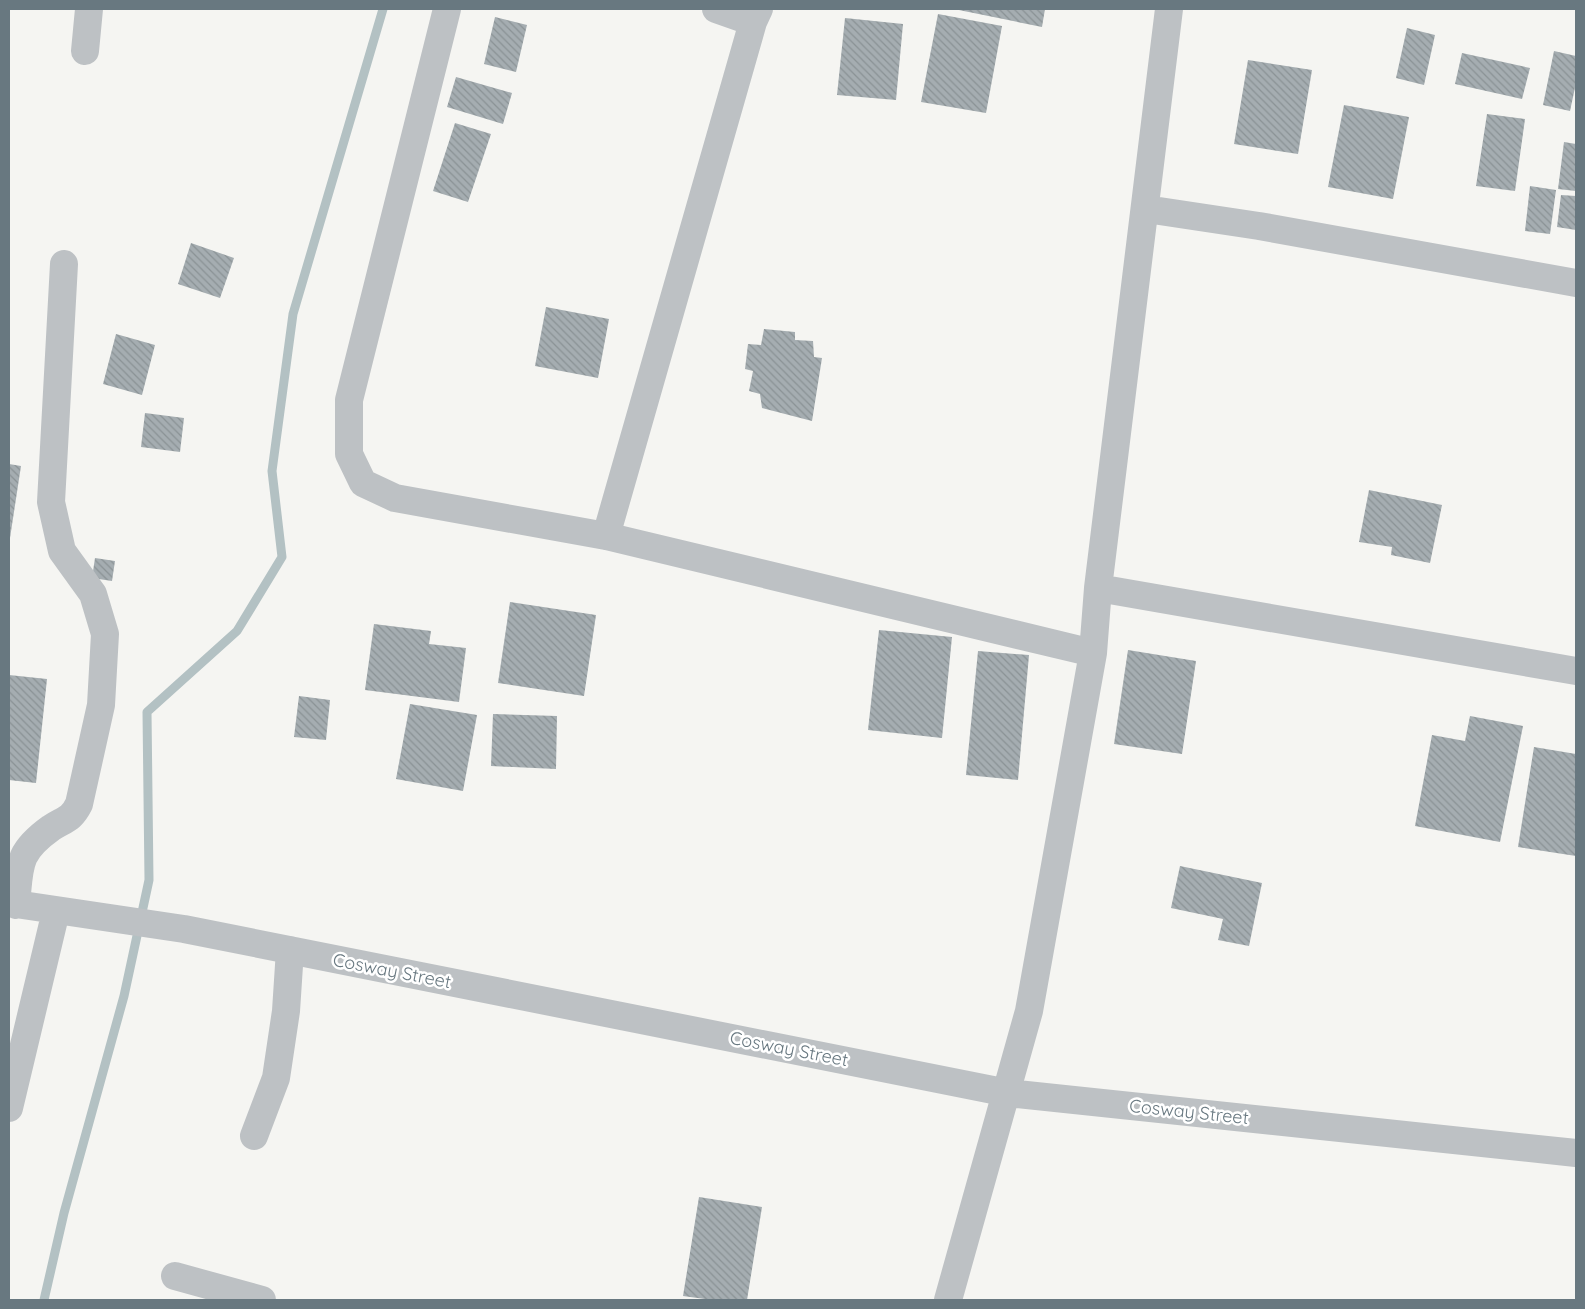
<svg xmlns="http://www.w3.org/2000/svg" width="1585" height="1309" font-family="Quicksand,sans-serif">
<defs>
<pattern id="building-back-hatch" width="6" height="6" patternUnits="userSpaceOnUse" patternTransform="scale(1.25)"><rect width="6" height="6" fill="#a5adb1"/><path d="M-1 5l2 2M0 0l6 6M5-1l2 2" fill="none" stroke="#8a9295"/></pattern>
</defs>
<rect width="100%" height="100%" fill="#f5f5f2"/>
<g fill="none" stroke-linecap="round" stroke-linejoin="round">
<path stroke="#b3c1c3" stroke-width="9" d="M44 1300 64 1213 124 996 149 880 147 712 237 631 282 557 272 471 293 314 383 9"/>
</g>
<path fill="url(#building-back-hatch)" d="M954 9H1045L1042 27Z
M938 14 1002 26 986 113 921 102Z
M495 17 527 25 516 72 484 64Z
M845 18 903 24 896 100 837 95Z
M1407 28 1435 35 1424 85 1396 78Z
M1554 51 1576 56V83L1570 111 1543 105Z
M1462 53 1530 68 1522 99 1455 84Z
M1248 60 1312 70 1298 154 1234 144Z
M456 77 512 93 503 124 447 107Z
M1344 105 1409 117 1393 199 1328 187Z
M1487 114 1525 119 1515 191 1476 186Z
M455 123 491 134 468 202 433 191Z
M1564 142 1576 144V191L1558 189Z
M1530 186 1556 190 1550 234 1525 231Z
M1561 195 1576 196V230L1557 227Z
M191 243 234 258 220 298 178 284Z
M546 307 609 319 598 378 535 366Z
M764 329 795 332V340L813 341 814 357 822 358 812 421 762 408 760 394 749 391 753 371 745 369 748 344 761 345Z
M116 334 155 345 142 395 103 384Z
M145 413 184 418 180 452 141 447Z
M9 464 21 466 10 538H9Z
M1369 490 1442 505 1430 563 1391 555 1392 547 1359 542Z
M95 558 115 561 112 581 92 578Z
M510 602 596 615 584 696 498 683Z
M374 624 431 631 429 644 466 648 459 702 365 690Z
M879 630 952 637 942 738 868 730Z
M1128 650 1196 661 1182 754 1114 744Z
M978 651 1029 655 1018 780 966 775Z
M9 675 47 679 36 783 9 780Z
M299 696 330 700 326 740 294 737Z
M410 704 477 715 463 791 396 779Z
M493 714 557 716 556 769 491 766Z
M1470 716 1523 726 1500 842 1415 826 1432 735 1465 741Z
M1534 747 1576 754V856L1518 847Z
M1180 866 1262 883 1249 946 1218 940 1223 919 1171 908Z
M699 1197 762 1207 747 1300H712L683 1296Z"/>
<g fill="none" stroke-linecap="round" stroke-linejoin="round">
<path stroke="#bdc1c4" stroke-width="28" d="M447 9 349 400V454L363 483 395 498 606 536 1093 653
M716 9 753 22
M85 51 89 9
M1146 209 1259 226 1576 283
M606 536 753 22 759 9
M1098 588 1576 671
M9 903 184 929 1008 1093 1576 1153
M16 905C20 866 16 853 51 828 65 819 71 820 79 804L101 705 105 634 93 594 62 551 51 502 64 264
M9 1108 56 911
M254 1136 276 1078 286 1011 290 950
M175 1276 262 1300
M948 1300 1029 1011 1093 653 1098 588 1169 9"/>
</g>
<g text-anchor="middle" stroke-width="5" stroke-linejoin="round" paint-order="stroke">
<g font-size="18" fill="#687880" stroke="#fff">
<text transform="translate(392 971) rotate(11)" y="6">Cosway Street</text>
<text transform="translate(789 1049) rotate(11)" y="6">Cosway Street</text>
<text transform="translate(1189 1112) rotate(6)" y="6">Cosway Street</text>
</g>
</g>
<rect width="1585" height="1309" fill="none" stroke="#687880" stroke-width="20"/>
</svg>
